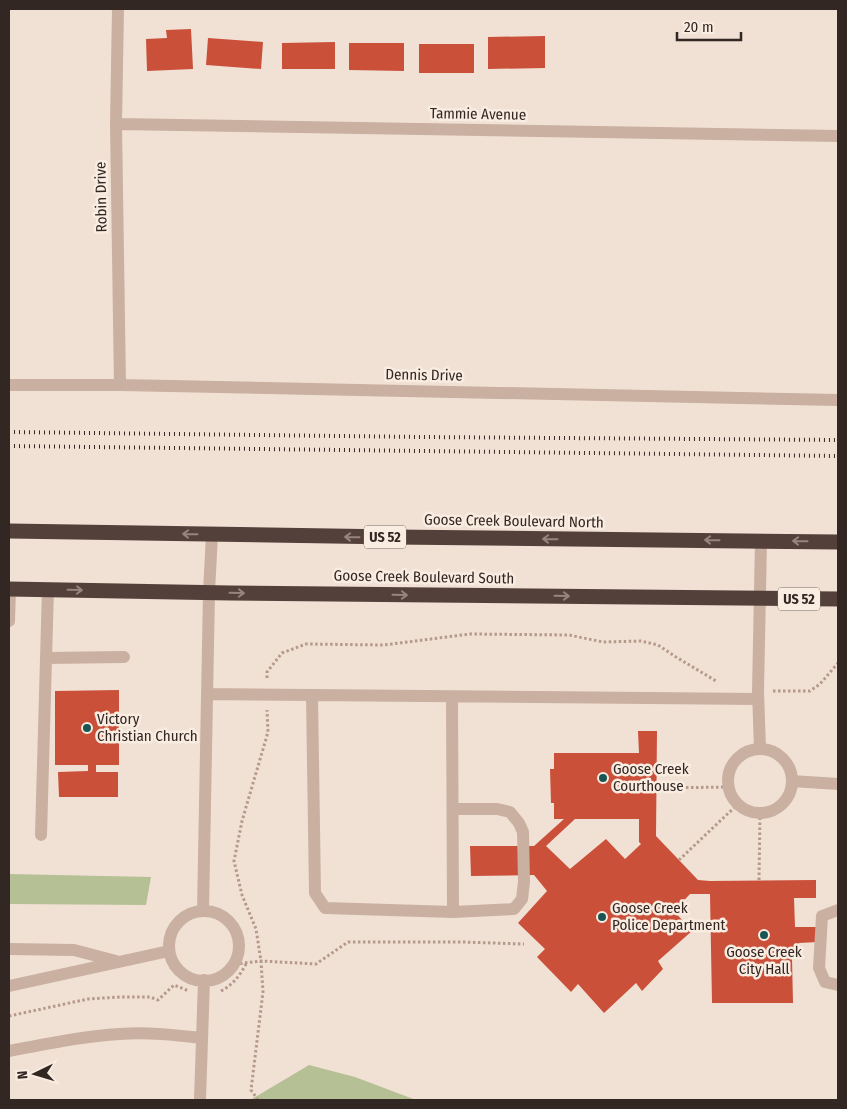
<svg xmlns="http://www.w3.org/2000/svg" width="847" height="1109" font-family="'Fira Sans Condensed',sans-serif">
<rect width="100%" height="100%" fill="#f1e1d5"/>
<path fill="#b5c095" d="M9 874 151 877 146 905 9 904Z
M309 1065 355 1077 416 1100H250Z"/>
<path fill="#ca503a" fill-rule="evenodd" d="M191 29 193 69 147 71 146 39 167 38 166 30Z
M545 36V68L488 69V37Z
M208 38 263 42 261 69 206 65Z
M335 42V69H282V43Z
M349 43H404V71L349 70Z
M419 44H474V73H419Z
M119 690V765H96V772H118V797H59L58 772 88 771V765H55V691Z
M638 731H657L656 836 698 880 710 881 816 880V898H794L795 927H818V942L799 943V958H792L793 1003H712L710 894H690L674 911 692 931 658 961 663 969 642 991 636 983 604 1013 578 984 571 992 537 957 545 949 518 923 547 891 534 875 471 876 470 846H534L564 819H554V803H551L550 769H554V753H639ZM575 819H639V842L641 844 625 859 606 839 570 869 546 846Z"/>
<g fill="none" stroke-linecap="round" stroke-linejoin="round">
<path stroke="#b5998b" stroke-width="3" stroke-dasharray="2.5 2.5" stroke-linecap="butt" d="M267 678V672L282 653 306 644 384 645 470 634 569 635 603 642 641 641 658 645 676 657 716 681
M773 691H810L820 684 838 663
M656 788 729 787
M679 860 738 804
M759 880 760 814
M235 964 261 961 316 964 348 942H464L524 944
M221 991C233 985 241 974 247 962
M9 1016 88 999 120 997H150L158 1000 174 985 189 991
M258 1100 251 1090 263 992 261 961 256 929 242 895 234 861 242 821 268 732 267 710"/>
<path stroke="#c9b0a1" stroke-width="12" d="M118 9 116 124 120 385
M116 124 838 136
M9 385H120L838 400
M9 621 10 589
M46 658 124 657
M207 694 758 699
M312 695 315 893 325 908 453 912 452 697
M760 749 758 691 761 541
M728 781a32 32 0 1 1 64 0a32 32 0 1 1-64 0Z
M792 781 838 784
M453 809H497L510 812 519 823 523 832 524 882 522 899 514 909 453 912
M41 835 48 589
M838 910 822 916 819 968 825 982 838 985
M203 911 209 592 212 534
M169 946a35 35 0 1 1 70 0a35 35 0 1 1-70 0Z
M9 949 74 950 116 961
M9 986 169 951
M9 1051C46 1044 83 1036 120 1034 148 1032 175 1035 202 1038
M200 1100 204 980"/>
<path stroke="#54403b" stroke-width="15" d="M9 531 394 537 838 542
M9 589 231 593 838 599"/>
<path stroke="#332724" stroke-width="4" stroke-dasharray="1 4" stroke-linecap="butt" d="M9 432 422 437 838 440
M9 446 838 456"/>
</g>
<defs><path id="oneway-shaft" d="M-6 0H5M1.5-3L5.5 0L1.5 3" fill="none" stroke-width="1.6" stroke-linecap="round" stroke-linejoin="round" transform="scale(1.25)"/></defs>
<g stroke="#96857d">
<use href="#oneway-shaft" transform="translate(190 534) rotate(-179)"/>
<use href="#oneway-shaft" transform="translate(352 537) rotate(-179)"/>
<use href="#oneway-shaft" transform="translate(550 539) rotate(-179)"/>
<use href="#oneway-shaft" transform="translate(712 540) rotate(-179)"/>
<use href="#oneway-shaft" transform="translate(800 541) rotate(-179)"/>
<use href="#oneway-shaft" transform="translate(75 590) rotate(1)"/>
<use href="#oneway-shaft" transform="translate(237 593) rotate(1)"/>
<use href="#oneway-shaft" transform="translate(400 595) rotate(1)"/>
<use href="#oneway-shaft" transform="translate(562 596) rotate(1)"/>
</g>
<g fill="#195554" stroke="#f9ece1" stroke-width="2">
<circle cx="87" cy="728" r="5"/>
<circle cx="603" cy="778" r="5"/>
<circle cx="602" cy="917" r="5"/>
<circle cx="764" cy="935" r="5"/>
</g>
<g text-anchor="middle" stroke-width="5" stroke-linejoin="round" paint-order="stroke">
<g fill="#f9ece1" stroke="#6e625d" stroke-width="1">
<rect x="364" y="525.5" width="42" height="23" rx="4"/>
<rect x="778" y="587.5" width="42" height="23" rx="4"/>
</g>
<g font-size="14" font-weight="bold" fill="#332724">
<text x="385" y="542">US 52</text>
<text x="799" y="604">US 52</text>
</g>
<g font-size="15" fill="#332724" stroke="#f9ece1">
<text transform="translate(478 114) rotate(1)" y="5">Tammie Avenue</text>
<text transform="translate(101 197) rotate(-91)" y="5">Robin Drive</text>
<text transform="translate(424 375) rotate(1)" y="5">Dennis Drive</text>
<text transform="translate(514 521) rotate(1)" y="5">Goose Creek Boulevard North</text>
<text transform="translate(424 577) rotate(1)" y="5">Goose Creek Boulevard South</text>
</g>
<g font-size="15" fill="#332724" stroke="#f9ece1" text-anchor="start">
<text x="97" y="724">Victory<tspan x="97" dy="17">Christian Church</tspan></text>
<text x="613" y="774">Goose Creek<tspan x="613" dy="17">Courthouse</tspan></text>
<text x="612" y="913">Goose Creek<tspan x="612" dy="17">Police Department</tspan></text>
<text x="764" y="957" text-anchor="middle">Goose Creek<tspan x="764" dy="17">City Hall</tspan></text>
</g>
</g>
<rect width="847" height="1109" fill="none" stroke="#332724" stroke-width="20"/>
<g transform="translate(35 1074) rotate(265)" stroke="#f9ece1" stroke-width="4" paint-order="stroke">
<path d="M0-4L9 19L0 12L-9 19Z" fill="#332724"/>
<text y="-8" font-size="14" font-weight="bold" text-anchor="middle" fill="#332724">N</text>
</g>
<path d="M677 32v8h64v-8" fill="none" stroke="#332724" stroke-width="2.5"/>
<text x="684" y="32" font-size="15" fill="#332724" stroke="#f9ece1" stroke-width="4" paint-order="stroke">20 m</text>
</svg>
